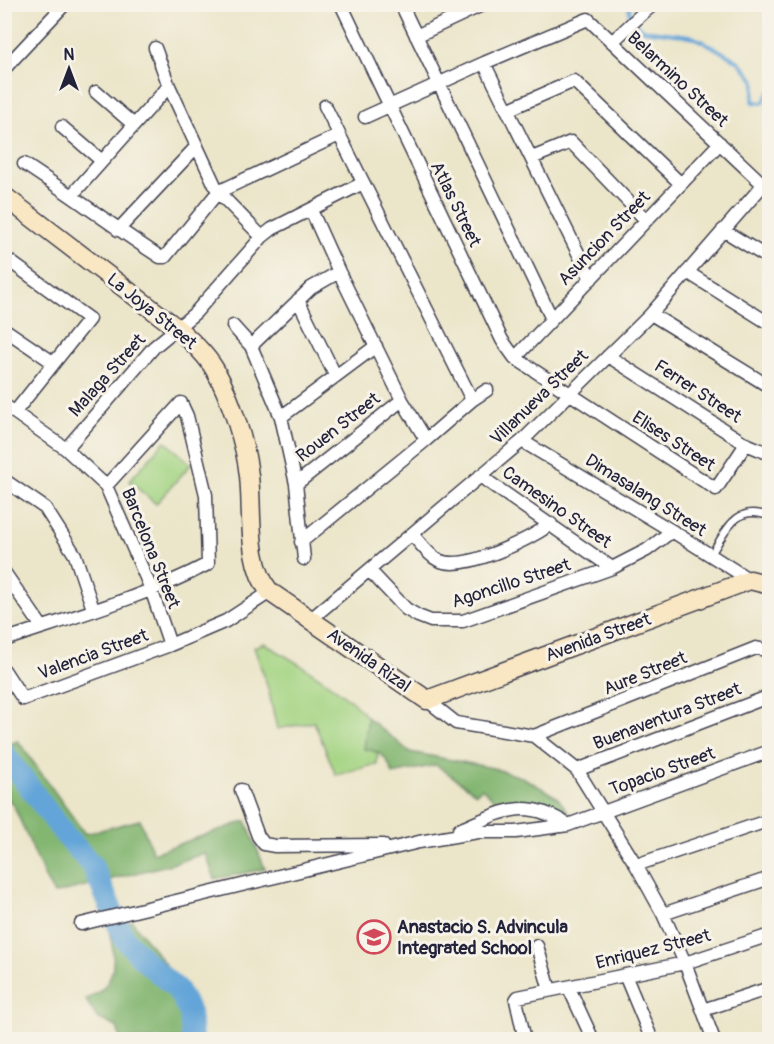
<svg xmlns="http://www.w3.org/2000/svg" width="774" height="1044" font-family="Pangolin,sans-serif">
<rect width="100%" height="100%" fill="#f7f3e8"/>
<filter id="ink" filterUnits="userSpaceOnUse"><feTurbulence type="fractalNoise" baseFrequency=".0167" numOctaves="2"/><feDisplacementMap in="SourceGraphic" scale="12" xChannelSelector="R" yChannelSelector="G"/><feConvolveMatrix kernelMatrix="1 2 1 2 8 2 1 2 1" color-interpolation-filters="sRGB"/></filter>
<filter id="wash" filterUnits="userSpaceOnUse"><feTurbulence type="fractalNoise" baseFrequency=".008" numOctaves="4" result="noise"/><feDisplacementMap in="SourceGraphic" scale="24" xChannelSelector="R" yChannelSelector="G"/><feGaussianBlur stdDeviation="1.35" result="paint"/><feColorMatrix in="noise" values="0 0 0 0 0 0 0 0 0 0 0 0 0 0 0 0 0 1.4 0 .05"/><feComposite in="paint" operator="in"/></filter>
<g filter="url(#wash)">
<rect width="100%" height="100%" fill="#ebe5c9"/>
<path fill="#a4d483" stroke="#637b5f" stroke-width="1.5" d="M165 441 191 464 156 504 129 481Z
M264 643C300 665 340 686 368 718L364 748 378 750 377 764 336 775 314 722 277 729 268 688 254 647Z"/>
<path fill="#83b671" stroke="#526c56" stroke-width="1.5" d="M368 718 410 752 493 768 524 778 557 797 574 819 547 821 538 802 499 805 482 788 476 793 436 765 393 774C387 758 382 751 364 749Z
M18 741 85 834 140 820 153 853 246 821 265 869 215 879 205 853 175 863 54 894 47 882 13 804 5 798V746Z
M132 921 164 963 186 987 195 1003 200 1019 201 1039H121L117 1027 97 1018 86 1000C91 996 99 993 103 988 119 971 113 947 108 926Z"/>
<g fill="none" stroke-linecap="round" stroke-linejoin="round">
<path stroke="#64a5d8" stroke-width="4" d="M629 4 630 16 643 30 690 36 710 45 739 62 755 81 753 102 763 103 770 91"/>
<path stroke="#64a5d8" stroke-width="22" d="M4 753 65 835 92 865 124 938 145 961 177 989 190 1013 192 1040"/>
</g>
</g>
<g filter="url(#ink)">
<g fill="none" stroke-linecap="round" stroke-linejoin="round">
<g stroke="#403f50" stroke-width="9">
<path id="lane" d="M710 556C726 532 735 502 770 517"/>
</g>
<g stroke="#403f50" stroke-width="15">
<path id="street" d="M341 4 502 340 515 358 716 489 746 444
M401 4 552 319
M416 36 484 4
M612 42 643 13 654 4
M155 48 169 86 218 192 262 237
M484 63 591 279
M4 69 65 4
M96 92 134 125
M507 110 574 81 681 184
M365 117 484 63 588 19 768 189
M62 127 102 161
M532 158 571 142 646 220
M24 164C70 194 114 227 160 257H165L218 192 339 135
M72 195 169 86
M311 210 339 272
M118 230 197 146
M723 230 770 259
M4 257 89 319 15 412
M687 272 770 324
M298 300 335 375
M651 314 770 387
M233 326 251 346 281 417 296 484 304 559
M4 329 54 363
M251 346 311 288 339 272 402 400 426 440
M608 356 746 444 770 454
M515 358 720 143
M472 400 487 390
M4 405 66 449 106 486 151 589 170 645
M281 417 376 346
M522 441 672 531 750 580
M66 449 154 347 195 313 262 237 272 229 363 183
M480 476 612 568
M4 480 45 508 75 555 93 609
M296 484 402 400
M412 534C420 543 428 555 438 560 464 573 529 539 551 524
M301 542 426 440 472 400 325 106
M369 570 406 609 418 616 431 621H463L612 568 647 550 672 531
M4 572 42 627
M311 619 522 441 651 314 770 177
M4 640C72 617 145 597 208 564L206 495 187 416 181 403 106 486
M4 670 23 699 170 645 226 621 270 592
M427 700 456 723 534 736 577 770 636 865 663 914 685 963 714 1040
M534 736 756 648 770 651
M577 770 770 696
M241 790 258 836 264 844 275 846 383 845
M459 830C501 812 525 796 568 825
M636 865 770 820
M663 914 770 878
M81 924 419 842 478 832H516L568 825 770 751
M537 946 550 990
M625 975 652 1040
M569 988 593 1040
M703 1010 770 988
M525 1040 516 1000 518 997 685 963 770 935"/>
</g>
<g stroke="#403f50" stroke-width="21">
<path id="secondary" d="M4 196 178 329C191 341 206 354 215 370 230 396 246 445 249 476 253 512 246 563 270 592L427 700 750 580 770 585"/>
</g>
<use href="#lane" stroke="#fff" stroke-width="6"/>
<use href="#street" stroke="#fff" stroke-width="12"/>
<use href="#secondary" stroke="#f9e7c3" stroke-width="18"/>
</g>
</g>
<defs>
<g id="school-ring" transform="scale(1.725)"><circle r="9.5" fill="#f7f3e8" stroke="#d1495b" stroke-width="1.5"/><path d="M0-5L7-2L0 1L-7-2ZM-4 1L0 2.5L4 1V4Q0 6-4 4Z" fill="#d1495b"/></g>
</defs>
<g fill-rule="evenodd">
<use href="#school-ring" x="374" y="937"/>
</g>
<g text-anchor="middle" stroke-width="6" stroke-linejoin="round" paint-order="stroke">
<g font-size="18" fill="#22223b" stroke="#f7f3e8">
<text transform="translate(678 79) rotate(43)" y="6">Belarmino Street</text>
<text transform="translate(456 204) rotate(64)" y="6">Atlas Street</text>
<text transform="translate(604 238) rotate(-46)" y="6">Asuncion Street</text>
<text transform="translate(152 311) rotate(39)" y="6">La Joya Street</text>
<text transform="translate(107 375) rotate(-48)" y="6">Malaga Street</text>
<text transform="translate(698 391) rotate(33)" y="6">Ferrer Street</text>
<text transform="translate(539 397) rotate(-44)" y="6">Villanueva Street</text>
<text transform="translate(338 427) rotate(-38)" y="6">Rouen Street</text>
<text transform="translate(674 441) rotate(33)" y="6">Elises Street</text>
<text transform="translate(646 495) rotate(32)" y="6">Dimasalang Street</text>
<text transform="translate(557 507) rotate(35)" y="6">Camesino Street</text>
<text transform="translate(151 548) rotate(68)" y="6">Barcelona Street</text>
<text transform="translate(511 583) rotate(-18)" y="6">Agoncillo Street</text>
<text transform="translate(598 637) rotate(-20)" y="6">Avenida Street</text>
<text transform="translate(93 654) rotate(-20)" y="6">Valencia Street</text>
<text transform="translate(369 660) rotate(35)" y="6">Avenida Rizal</text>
<text transform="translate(645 673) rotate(-22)" y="6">Aure Street</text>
<text transform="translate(667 716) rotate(-21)" y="6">Buenaventura Street</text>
<text transform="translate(662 771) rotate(-20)" y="6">Topacio Street</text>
<text transform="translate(653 949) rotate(-14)" y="6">Enriquez Street</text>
</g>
<g font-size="18" font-weight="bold" fill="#22223b" stroke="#f7f3e8" text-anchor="start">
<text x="397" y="933">Anastacio S. Advincula<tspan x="397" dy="21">Integrated School</tspan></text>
</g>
</g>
<rect width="774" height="1044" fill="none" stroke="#f7f3e8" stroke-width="24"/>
<g transform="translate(69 69)" stroke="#f7f3e8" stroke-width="4.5" paint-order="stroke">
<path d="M0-4.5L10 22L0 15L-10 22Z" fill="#22223b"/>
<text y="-9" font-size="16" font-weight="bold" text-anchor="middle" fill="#22223b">N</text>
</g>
</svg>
